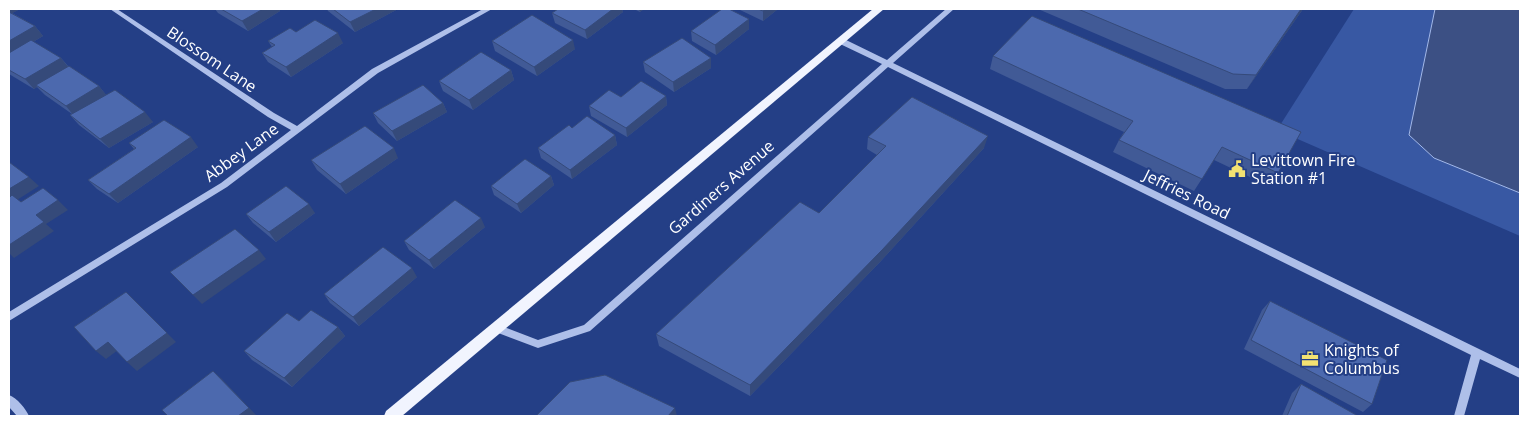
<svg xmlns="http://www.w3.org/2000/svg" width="1529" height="425" font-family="'Open Sans',sans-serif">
<rect width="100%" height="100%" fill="#243f86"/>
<path fill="#3858a3" d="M1354 9H1520V236L1277 130Z"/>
<path fill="#3c5084" stroke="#a2b8e9" d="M1435 9H1520V193L1434 158 1409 135Z"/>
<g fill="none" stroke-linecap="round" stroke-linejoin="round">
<path fill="#aebfe9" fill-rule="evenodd" d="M110 9H117L274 113 297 126 372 69 483 9H492L378 73 227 187 9 321V312L221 183 291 130 268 117Z
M946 9H954L893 63 1520 369V378L1480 359 1464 416H1454L1471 355 888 67 590 331 538 348 493 331 491 328 493 325 496 324 538 340 584 325 882 64 838 43V39H844L887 60Z
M9 395C17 398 26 409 29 416H17L9 407Z"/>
<path fill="#f1f4fe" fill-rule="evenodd" d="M873 9H884L402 416H384L386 411Z"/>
</g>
<path fill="#415a96" d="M9 9H20L12 13 35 26 43 36 33 42 61 58 68 66 99 86 106 95 153 122 109 148 79 125 70 115 72 114 45 95 37 87 34 89 9 74Z
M215 9H279L280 11 248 31 218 13Z
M327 9H398L355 32 328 11Z
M558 9H622L623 12 587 39 555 23 552 13Z
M634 9H644L640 12Z
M738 9H778L763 21Z
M1038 9H1303L1247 89H1225Z
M1032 16 1278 173 1269 186 1214 160 1194 191 1113 152 1119 140 1124 132 990 69 993 56Z
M749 19V29L716 55 692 41 691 31Z
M296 32 343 43 291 77 268 62 262 53 272 47 268 41Z
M492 41 575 49 537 76 495 51Z
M711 58V68L674 92 645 72 643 62Z
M511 70 514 80 473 110 443 91 439 81Z
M666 96 667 105 627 137 591 116 589 106 621 97Z
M443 103 447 112 397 141 378 123 373 113Z
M572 128 615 135 617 145 572 179 541 158 538 148Z
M868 137 984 148 880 262 750 396 659 346 656 334 819 213 877 155 867 149Z
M129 143 198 147 118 203 97 189 88 180 134 149Z
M398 158 346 194 317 170 311 160Z
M551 176 554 185 521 213 494 195 491 186Z
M315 213 276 242 253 223 246 214Z
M485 227 434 269 409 250 404 241Z
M417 277 359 326 330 303 324 294Z
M1270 301 1372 404 1363 412 1244 349 1262 310Z
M299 321 338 327 345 336 292 387 252 360 244 351Z
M1301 384 1358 416H1282L1292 393Z"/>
<path fill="#354a7a" d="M9 9H20L9 15Z
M263 9H279L280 11 248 31 242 21Z
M376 9H398L355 32 350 22Z
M613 9H622L623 12 587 39 585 30Z
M639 9H644L640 12Z
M766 9H778L763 21V11Z
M1301 9H1303L1247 89 1256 75Z
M749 19V29L716 55 715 45Z
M35 26 43 36 9 56V41Z
M338 33 343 43 291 77 286 67Z
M573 40 575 49 537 76 534 67Z
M61 58 69 68 36 85 37 87 34 89 25 79Z
M711 58V68L674 92 673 82Z
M511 70 514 80 473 110 469 100Z
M99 86 107 96 74 116 66 106Z
M666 96 667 105 627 137 626 128Z
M443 103 447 112 397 141 392 131Z
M145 112 153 122 109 148 100 139Z
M615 135 617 145 572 179 570 170Z
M988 136 984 148 880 262 750 396V385Z
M191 137 198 147 118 203 109 194Z
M394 148 398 158 346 194 340 184Z
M551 176 554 185 521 213 517 204Z
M29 177 39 186 9 205V189Z
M58 200 68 210 46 224 54 231 14 258 9 253V245L36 215Z
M309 204 315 213 276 242 269 232Z
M481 218 485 227 434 269 429 260Z
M259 250 266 259 202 304 193 295Z
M412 268 417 277 359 326 353 317Z
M126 292 176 342 137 371 127 362Z
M338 327 345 336 292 387 284 378Z
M108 342 118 350 106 359 96 351Z
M213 371 222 379 257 416H238Z
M675 408 677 416H668Z"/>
<path fill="#4c69ae" stroke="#354a7a" d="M221 9H263L242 21Z
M333 9H376L350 22Z
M558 9H613L585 30 552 13Z
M722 9H729L749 19 715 45 691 31Z
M758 9H766L763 11Z
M1078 9H1301L1256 75 1233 74Z
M9 12 35 26 9 41Z
M532 15 573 40 534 67 492 41Z
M1032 16 1301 132 1278 173 1222 147 1202 179 1119 140 1133 121 993 56Z
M315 20 338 33 286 67 262 53 275 45 268 41 290 28 296 32Z
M682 38 711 58 673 82 643 62Z
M31 40 61 58 25 79 9 70V53Z
M481 52 511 70 469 100 439 81Z
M69 66 99 86 66 106 36 85Z
M641 81 666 96 626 128 589 106 609 90 621 97Z
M423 85 443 103 392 131 373 113Z
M115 90 145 112 100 139 70 115Z
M912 97 988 136 882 250 750 385 656 334 800 202 819 213 886 146 868 137Z
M587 116 615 135 570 170 538 148 569 125 572 128Z
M164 120 191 137 109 194 88 180 136 148 129 143Z
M365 126 394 148 340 184 311 160Z
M525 159 551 176 517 204 491 186Z
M9 162 29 177 9 189Z
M286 186 309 204 269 232 246 214Z
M43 188 58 200 36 215 44 222 9 245V198L12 195 21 202Z
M455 200 481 218 429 260 404 241Z
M235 229 259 250 193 295 170 272Z
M383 247 412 268 353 317 324 294Z
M126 292 167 333 127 362 108 342 96 351 74 327Z
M1270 301 1387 360 1372 404 1251 340Z
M311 310 338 327 284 378 244 351 287 313 299 321Z
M213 371 249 408 238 416H168L162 410Z
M605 375 675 408 668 416H536L570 382Z
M1301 384 1358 416H1287Z"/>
<defs>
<g id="civic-bare" transform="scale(1.35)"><path d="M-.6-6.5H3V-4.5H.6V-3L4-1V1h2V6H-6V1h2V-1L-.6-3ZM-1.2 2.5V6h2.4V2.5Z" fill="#f3e272" stroke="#243f86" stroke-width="2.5" paint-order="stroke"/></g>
<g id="office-bare" transform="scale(1.35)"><path d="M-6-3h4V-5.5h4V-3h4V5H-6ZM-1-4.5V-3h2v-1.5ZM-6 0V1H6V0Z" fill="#f3e272" stroke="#243f86" stroke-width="2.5" paint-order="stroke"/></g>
</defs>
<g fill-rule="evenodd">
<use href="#civic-bare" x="1237" y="169"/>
<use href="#office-bare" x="1310" y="359"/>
</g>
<g text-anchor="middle" stroke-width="4" stroke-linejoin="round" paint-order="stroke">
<g font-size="16" fill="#fff" stroke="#243f86">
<text transform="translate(212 59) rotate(34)" y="6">Blossom Lane</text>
<text transform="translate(241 152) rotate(-36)" y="6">Abbey Lane</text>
<text transform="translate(721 187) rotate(-41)" y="6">Gardiners Avenue</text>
<text transform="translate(1187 194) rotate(26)" y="6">Jeffries Road</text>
</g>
<g font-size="16" fill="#fff" stroke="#243f86" text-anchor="start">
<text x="1251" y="166">Levittown Fire<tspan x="1251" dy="18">Station #1</tspan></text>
<text x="1324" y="356">Knights of<tspan x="1324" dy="18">Columbus</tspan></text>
</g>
</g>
<rect width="1529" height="425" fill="none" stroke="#ffffff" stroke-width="20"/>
</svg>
